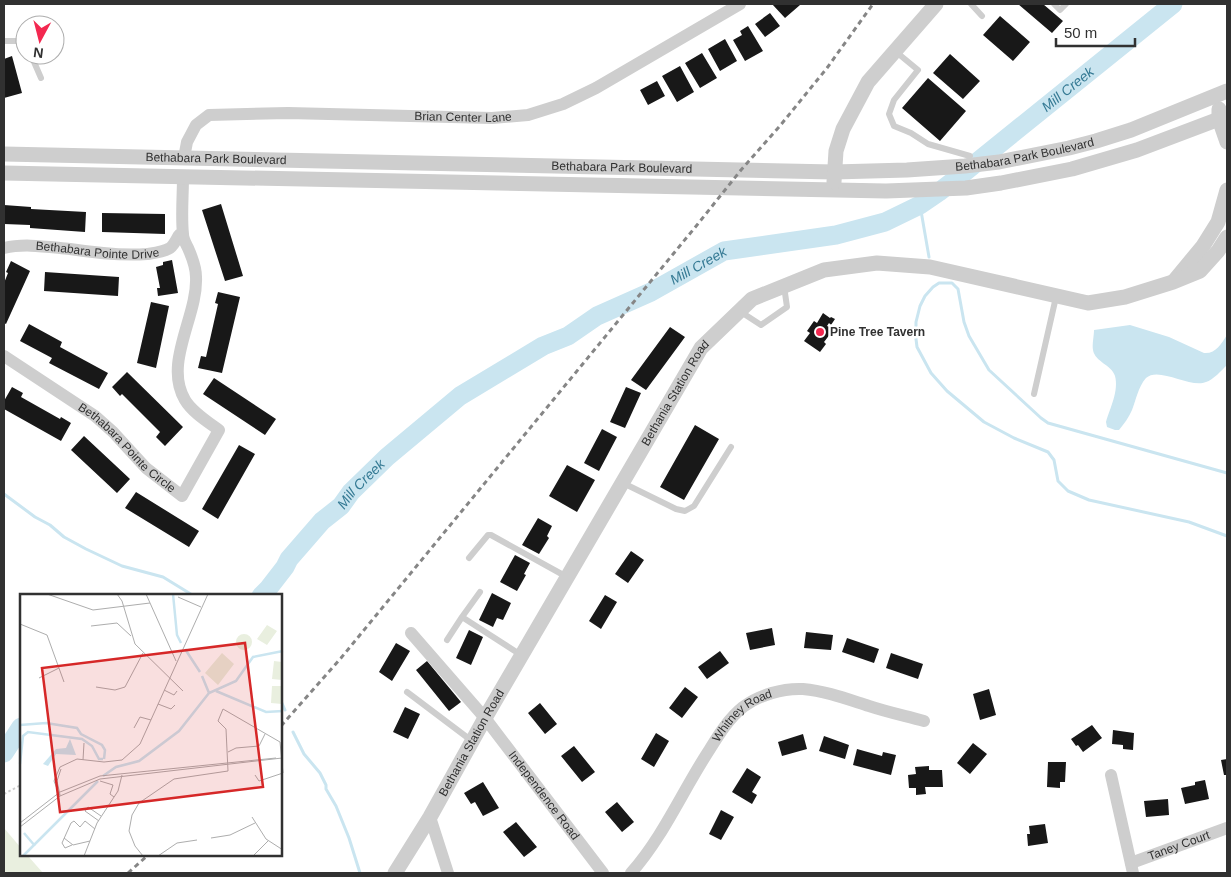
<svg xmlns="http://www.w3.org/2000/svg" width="1231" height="877" font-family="Helvetica,sans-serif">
<rect width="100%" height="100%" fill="#fff"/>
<path fill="#e9efdf" d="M4 828 21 848V856H28L43 873H4Z"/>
<path fill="#cae5f0" d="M1130 325 1169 337 1204 353C1216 354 1221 344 1227 335V365C1222 370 1213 380 1206 382 1191 389 1159 366 1146 378 1138 387 1136 400 1132 410 1129 417 1124 424 1119 430H1115L1107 427 1106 422C1110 408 1119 391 1115 376 1112 365 1095 362 1093 350 1092 344 1094 336 1094 330Z"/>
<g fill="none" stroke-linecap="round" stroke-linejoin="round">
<path stroke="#cae5f0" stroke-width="3" d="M920 205 929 257
M1227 473 1048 423 1041 418 989 370 969 336 964 322 958 289 952 283H939L933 287 925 296 920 306 916 322V339L917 347 931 373 947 391 984 422 1014 438 1048 452 1054 460 1058 481 1068 491 1089 500 1189 522 1227 536
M4 494 35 517 50 525 64 537 86 549 122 566 163 577 194 596
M281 701 285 710
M293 732 304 754 320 773 326 785V789L336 806 349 838 360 873"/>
<g stroke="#cae5f0" stroke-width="19">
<path id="s1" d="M261 596 268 589 285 567 289 559 322 521 341 506 351 492 387 457 460 396 543 346 568 336 597 316 651 292 724 251 836 235 885 222 920 205 939 192 966 171 1173 4"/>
<path d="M4 753 21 727"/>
</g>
</g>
<path fill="#181818" d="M772 4H799L800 5 785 18Z
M1018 4H1043L1063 21 1052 33Z
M770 13 780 26 765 37 755 24Z
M1000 16 1030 42 1013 61 983 35Z
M748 26 763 51 745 61 733 40 742 35 740 31Z
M725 39 737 61 720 71 708 49Z
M702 53 717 78 700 88 685 63Z
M950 54 980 81 963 99 933 73Z
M12 56 22 93 4 98V59Z
M680 66 694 92 677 102 662 76Z
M928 78 966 111 940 141 902 108Z
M657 81 665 96 648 105 640 90Z
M221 204 243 276 225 281 202 210Z
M4 205 31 207V209L86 212 85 232 30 228V225L4 224Z
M102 213 165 214V234L102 232Z
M172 260 178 293 158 296 157 288H160L156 267 163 265V262Z
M11 261 30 271 6 324 4 323V283L8 273 6 272Z
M45 272 119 277 118 296 44 291Z
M218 292 240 297 222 373 198 368 201 356 206 357 218 304 215 303Z
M151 302 169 306 156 368 137 363Z
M823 313 830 318 831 317 835 319 831 325 829 323 827 326 834 329 824 342 826 344 820 352 804 341 810 333 807 331 814 321 817 323Z
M29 324 62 342 60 347 108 373 99 389 49 363 52 358 20 341Z
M670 327 685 337 646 390 631 380Z
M127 372 183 427 165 446 156 437 160 432 122 394 120 396 112 387Z
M214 378 276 419 265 435 203 394Z
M12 387 23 393 21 397 60 419 61 417 71 423 61 441 4 409V401Z
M626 387 641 393 625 428 610 422Z
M695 425 719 439 684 500 660 487Z
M602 429 617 437 599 471 584 463Z
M84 436 130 479 117 493 71 450Z
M239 445 255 454 218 519 202 509Z
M567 465 595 480 577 512 549 496Z
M136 492 199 531 189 547 125 508Z
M538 518 552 526 547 536 549 538 539 554 522 545Z
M631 551 644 560 628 583 615 574Z
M515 555 530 563 524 574 526 575 517 591 500 582Z
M492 593 511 603 503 620 497 618 493 627 479 620Z
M605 595 617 602 601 629 589 621Z
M772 628 775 645 750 650 746 633Z
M469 630 483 637 471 665 456 658Z
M806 632 833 635 831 650 804 648Z
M847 638 879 649 874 663 842 652Z
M396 643 410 651 392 681 379 672Z
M720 651 729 663 707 679 698 667Z
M891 653 923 664 918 679 886 668Z
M427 661 461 702 449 711 416 670Z
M685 687 698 697 682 718 669 708Z
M989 689 996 715 980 720 973 694Z
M540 703 557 724 545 734 528 713Z
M405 707 420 714 408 739 393 732Z
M1092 725 1102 738 1083 752 1078 745 1076 746 1071 739Z
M1113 730 1134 733 1133 750 1123 749V745L1112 744Z
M656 733 669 741 654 767 641 759Z
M803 734 807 749 782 756 778 742Z
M824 736 849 745 845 759 819 751Z
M973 743 987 754 970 774 957 763Z
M574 746 595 772 582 782 561 756Z
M857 749 882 756 883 752 896 755 891 775 853 765Z
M1227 759V775H1224L1221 760Z
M1048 762H1066L1065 782H1060V788L1047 787Z
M929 766V770H942L943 787H925L926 794 916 795V788H909L908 775 916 774 915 767Z
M747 768 761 777 752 792 757 795 752 804 732 792Z
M1205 780 1209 799 1185 804 1181 788 1195 785V782Z
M483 782 499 808 483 816 475 802 471 804 464 793Z
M1168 799 1169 815 1146 817 1144 801Z
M617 802 634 822 622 832 605 812Z
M721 810 734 817 721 840 709 834Z
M516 822 537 847 524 857 503 832Z
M1045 824 1048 843 1028 846 1027 834H1030L1029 826Z"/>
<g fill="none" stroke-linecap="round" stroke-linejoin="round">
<path stroke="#cecece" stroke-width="2" stroke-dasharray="2.5 2.5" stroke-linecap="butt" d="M4 794 21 785"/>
<path stroke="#cecece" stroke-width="6" d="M971 4 982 16
M1054 4 1060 10 1066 4
M4 41H18L25 46
M895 51 918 70 894 100 889 114 894 126 911 133 928 144 970 156
M31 55 41 78
M741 312 761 325 787 307 784 286
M1034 394 1056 297
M623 483 676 509 685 511 694 506 731 447
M469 558 488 535H491L567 577
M462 617 480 592
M447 640 462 617 521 655
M407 692 472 741"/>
<g stroke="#cecece" stroke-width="12">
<path id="s2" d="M184 158 187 142 196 125 209 115 288 113 492 118 528 115 563 104 596 88 740 4"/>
<path id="s3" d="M4 248C25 243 48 247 70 249 96 253 121 256 147 254 154 253 164 252 170 248 174 245 176 240 179 235L183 236"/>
<path id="s4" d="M4 356 95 416 113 432 146 468 182 496 219 430C208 422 192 412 185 400 163 363 198 316 196 277 196 267 192 257 188 248 186 244 183 239 183 234 181 216 183 195 183 177"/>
<path id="s5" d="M411 633 485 718 603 873"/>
<path d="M1111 775 1133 873"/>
<path d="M430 817 448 873"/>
<path id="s6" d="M1131 863 1227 828"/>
<path id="s7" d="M631 873C663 837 682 792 708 752 718 736 728 719 743 707 759 695 783 688 803 689 826 691 847 699 869 706 887 712 906 716 924 721"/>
</g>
<g stroke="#cecece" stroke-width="15">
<path d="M1219 109V119L1227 142"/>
<path id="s8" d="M4 154 834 172 907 170 965 166 999 162 1069 148 1096 141 1131 130 1227 91"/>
<path d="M4 173 886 191 966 188 1001 183 1072 169 1137 150 1219 119 1227 115"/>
<path d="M834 182 836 151 843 129 868 82 936 4"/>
<path d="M1174 281 1203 246 1218 222 1227 190"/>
<path id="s9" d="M395 873 430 817 485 718 701 348 752 299 824 270 877 263 930 267 1088 303 1125 297 1173 282 1200 271 1218 251 1227 237"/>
</g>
<path stroke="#868686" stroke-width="3" stroke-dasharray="5 4" stroke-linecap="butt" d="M281 726 341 658 697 225 741 170 779 127 827 68 873 4
M128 873 147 856"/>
</g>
<circle fill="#f32850" stroke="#fff" stroke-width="2" cx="820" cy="332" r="5"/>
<g text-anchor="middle" stroke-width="5" stroke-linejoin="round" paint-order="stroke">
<g font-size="12" fill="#313131" stroke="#fff">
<text dy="4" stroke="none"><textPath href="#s2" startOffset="306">Brian Center Lane</textPath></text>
<text dy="4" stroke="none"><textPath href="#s8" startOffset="1022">Bethabara Park Boulevard</textPath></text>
<text dy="4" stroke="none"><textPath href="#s8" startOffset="212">Bethabara Park Boulevard</textPath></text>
<text dy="4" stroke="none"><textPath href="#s8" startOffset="618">Bethabara Park Boulevard</textPath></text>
<text dy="4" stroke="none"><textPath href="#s3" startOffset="94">Bethabara Pointe Drive</textPath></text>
<text dy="4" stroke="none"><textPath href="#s9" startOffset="556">Bethania Station Road</textPath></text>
<text dy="4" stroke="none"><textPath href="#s4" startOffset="154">Bethabara Pointe Circle</textPath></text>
<text dy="4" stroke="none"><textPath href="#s7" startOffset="195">Whitney Road</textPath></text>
<text dy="4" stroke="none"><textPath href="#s9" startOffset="151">Bethania Station Road</textPath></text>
<text dy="4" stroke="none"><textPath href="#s5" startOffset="210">Independence Road</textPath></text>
<text dy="4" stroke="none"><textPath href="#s6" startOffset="51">Taney Court</textPath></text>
</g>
<g font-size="12" font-weight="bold" fill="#313131" stroke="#fff" text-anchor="start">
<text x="830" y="336">Pine Tree Tavern</text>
</g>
<g font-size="14" font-style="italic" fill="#357a94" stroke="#fff">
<text dy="5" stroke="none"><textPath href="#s1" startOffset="976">Mill Creek</textPath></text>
<text dy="5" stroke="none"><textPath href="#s1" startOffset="556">Mill Creek</textPath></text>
<text dy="5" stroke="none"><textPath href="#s1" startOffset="151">Mill Creek</textPath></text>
</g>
</g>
<g transform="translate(20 594)">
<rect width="262" height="262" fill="#fff"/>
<path d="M247 31 257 37 247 51 237 45ZM216 48a8 8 0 1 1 16 0a8 8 0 1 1-16 0ZM202 59 214 70 198 91 185 79ZM254 67 262 68V86L252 85ZM252 92H262V110L251 109Z" fill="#e9efdf"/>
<path d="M50 145 56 161 36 160 28 172 23 170 36 155 46 154Z" fill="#cae5f0"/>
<path fill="none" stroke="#cae5f0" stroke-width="2.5" d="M153 0 157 41 161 49M165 55 180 78M182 82 189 99M196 97 246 118 263 117M0 131 26 129 57 134 61 140 82 151 85 156 84 165M0 170 3 142 8 138 62 145 72 152 79 165H83M83 182 96 173 119 167 159 137 189 99 216 87 233 63 263 57M4 239 15 252M3 262 78 187"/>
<path fill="none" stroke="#adadad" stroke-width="1" d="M27 0 73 16 130 9M97 0 102 7 115 50 163 97M126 0 156 67M158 3 181 13M0 30 27 41 44 88M71 32 97 29 111 42M19 84 39 74M76 93 95 96 105 93 123 59M144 96 154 101 157 97M138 110 151 115 155 111M114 134 120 123 131 126M208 158 216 154 239 152 245 140M63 166 64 149M235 181 239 187 263 179M80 187 93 191 90 200 94 203M40 201 37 187 41 175M40 202 34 187 40 173 57 165 84 168 102 166 120 150 188 0M232 223 246 245 263 256M79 227 65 217 68 213 81 222M0 229 40 198 80 182 256 164M0 233 40 202 80 185 262 164M44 244 53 251 70 247M191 244 210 241 235 229M52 251 45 254 42 249 51 229 54 227 60 233 65 227 75 235M64 262 77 229 98 197 102 181M123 262 115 252 109 237 112 221 119 209 154 185 208 177 206 135 198 127 203 115 260 148 263 179M138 262 157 249 177 246M233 262 248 247"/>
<path fill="#d62828" fill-opacity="0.15" stroke="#d62828" stroke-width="2.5" d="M225 49 243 193 40 218 22 74Z"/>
<rect width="262" height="262" fill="none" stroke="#313131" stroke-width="2.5"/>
</g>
<rect width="1231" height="877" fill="none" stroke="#313131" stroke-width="10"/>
<g transform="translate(40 40) rotate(187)"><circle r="24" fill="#ffffff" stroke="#adadad"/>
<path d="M0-4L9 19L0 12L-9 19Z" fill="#f32850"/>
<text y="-8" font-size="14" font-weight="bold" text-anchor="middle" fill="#313131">N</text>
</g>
<path d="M1056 38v8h79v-8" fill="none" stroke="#313131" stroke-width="2.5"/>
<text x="1064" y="38" font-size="15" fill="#313131" stroke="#ffffff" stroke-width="4" paint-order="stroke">50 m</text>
</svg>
